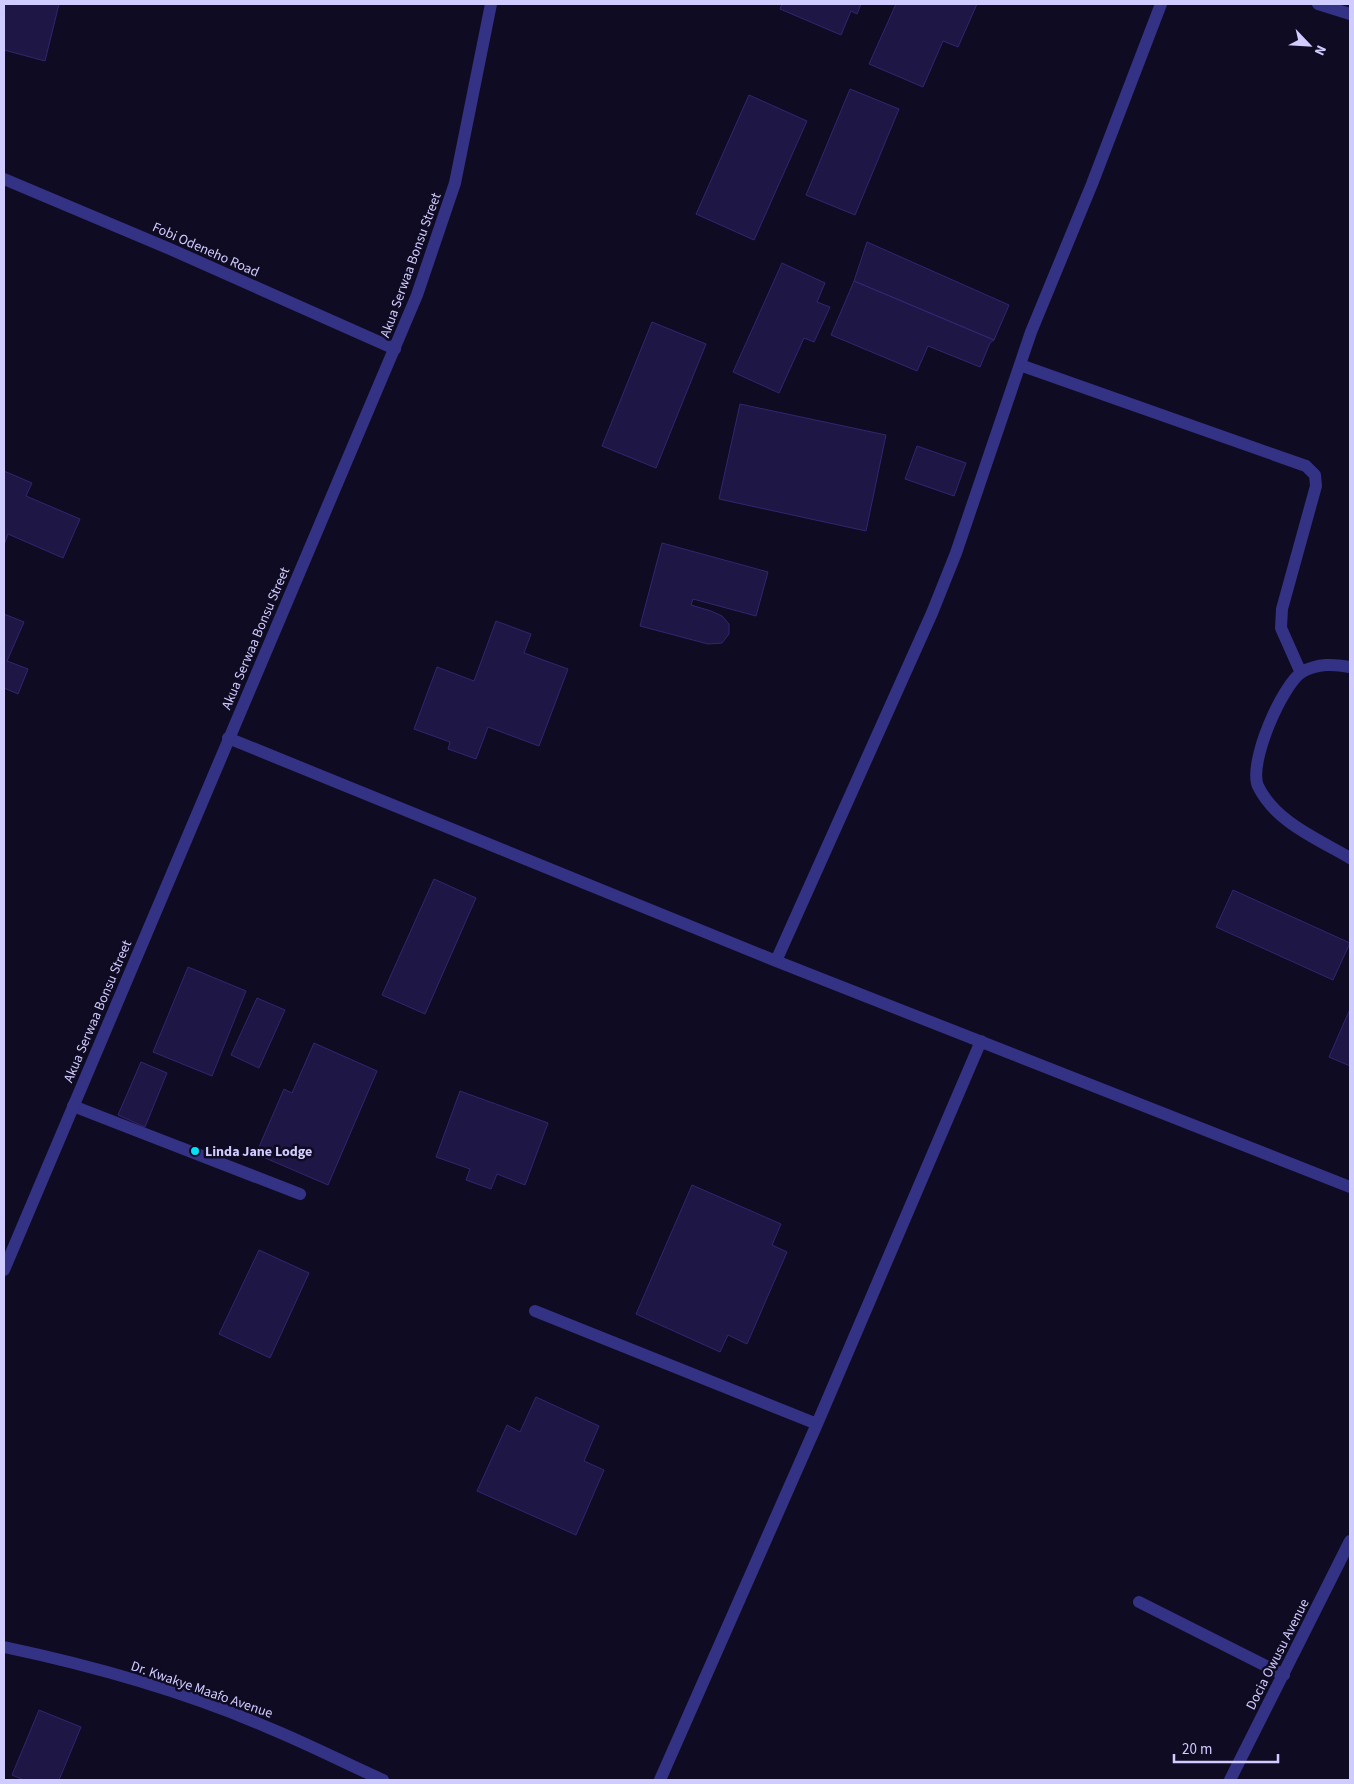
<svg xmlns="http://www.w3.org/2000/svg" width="1354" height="1784" font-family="'Source Sans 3',sans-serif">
<rect width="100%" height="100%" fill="#0f0b22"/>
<path fill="#1e1644" stroke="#332572" d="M4 4H59L45 61 4 50Z
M782 4H861L857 14 851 11 841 35 780 9Z
M896 4H977L958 47 943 41 923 87 869 64Z
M850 89 899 109 855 215 806 195Z
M749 95 807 121 754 240 696 214Z
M867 242 1009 305 994 340 854 281Z
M782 263 825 283 817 302 830 307 814 342 804 338 779 393 733 372Z
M854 281 994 340 990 343 980 367 928 346 917 371 831 335Z
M652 322 706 344 656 468 602 446Z
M740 404 886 435 866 531 719 499Z
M917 446 966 463 954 496 905 479Z
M4 471 32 483 26 496 80 519 63 558 8 534 4 545Z
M662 543 768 572 756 616 693 599 691 605 711 611 722 616 729 624V634L722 643 708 644 640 626Z
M4 614 24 622 7 661 28 669 18 694 4 688Z
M496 621 531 634 524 653 568 669 539 746 488 727 476 759 448 749 450 742 414 729 437 667 474 681Z
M434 879 476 898 425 1014 382 995Z
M1233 890 1350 943 1333 980 1216 927Z
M188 967 246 991 212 1076 153 1052Z
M257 998 285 1010 259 1068 231 1055Z
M1350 1009V1066L1329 1057Z
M314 1043 377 1071 328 1185 256 1154 284 1089 292 1093Z
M141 1062 167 1073 145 1127 118 1115Z
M460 1091 548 1123 525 1185 497 1174 491 1189 466 1180 470 1169 436 1157Z
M692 1185 781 1224 772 1245 787 1252 747 1344 728 1335 720 1352 636 1314Z
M259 1250 309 1273 270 1358 219 1334Z
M536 1397 599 1426 584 1461 604 1470 576 1535 477 1491 507 1425 520 1432Z
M39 1710 81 1727 59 1780H24L12 1775Z"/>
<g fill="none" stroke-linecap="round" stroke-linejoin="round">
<path stroke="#333285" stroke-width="12" d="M73 1106 300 1194"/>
<path stroke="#333285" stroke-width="12" d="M1318 4 1350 14
M4 179 170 249 395 349
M1020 365 1306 466 1315 475 1316 486 1282 609 1281 628 1301 673
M1350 667C1334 664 1318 663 1302 672 1282 685 1248 763 1258 786 1275 822 1318 839 1350 858
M228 738 776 961 1350 1187
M776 961 932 613 956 553 1031 332 1092 184 1161 4
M4 1270 417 295 455 183 491 4
M535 1311 817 1424
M1139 1602 1284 1675
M4 1647C94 1666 184 1691 269 1728 308 1744 345 1763 383 1780
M660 1780 817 1424 981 1041
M1230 1780 1350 1541"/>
</g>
<circle fill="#00e2f7" stroke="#0f0b22" stroke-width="2" cx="195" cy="1151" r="5"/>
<g text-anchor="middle" stroke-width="5" stroke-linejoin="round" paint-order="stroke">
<g font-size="14" fill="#d1ccff" stroke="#0f0b22">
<text transform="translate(206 249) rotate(24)" y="5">Fobi Odeneho Road</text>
<text transform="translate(410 265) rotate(-70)" y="5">Akua Serwaa Bonsu Street</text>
<text transform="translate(255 638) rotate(-67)" y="5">Akua Serwaa Bonsu Street</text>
<text transform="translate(97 1011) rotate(-67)" y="5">Akua Serwaa Bonsu Street</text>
<text transform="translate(1277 1654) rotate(-63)" y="5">Docia Owusu Avenue</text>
<text transform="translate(202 1689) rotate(19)" y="5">Dr. Kwakye Maafo Avenue</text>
</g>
<g font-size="14" font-weight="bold" fill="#d1ccff" stroke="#0f0b22" text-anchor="start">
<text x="205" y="1156">Linda Jane Lodge</text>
</g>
</g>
<rect width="1354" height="1784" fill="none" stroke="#d1ccff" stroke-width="10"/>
<g transform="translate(1309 45) rotate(115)" stroke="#0f0b22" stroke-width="4" paint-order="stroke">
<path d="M0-4L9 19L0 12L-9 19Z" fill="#d1ccff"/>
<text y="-8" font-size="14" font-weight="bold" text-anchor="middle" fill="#d1ccff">N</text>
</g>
<path d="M1174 1754v8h104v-8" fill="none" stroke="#d1ccff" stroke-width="2.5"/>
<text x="1182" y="1754" font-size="15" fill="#d1ccff" stroke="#0f0b22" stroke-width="4" paint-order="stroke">20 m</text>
</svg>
